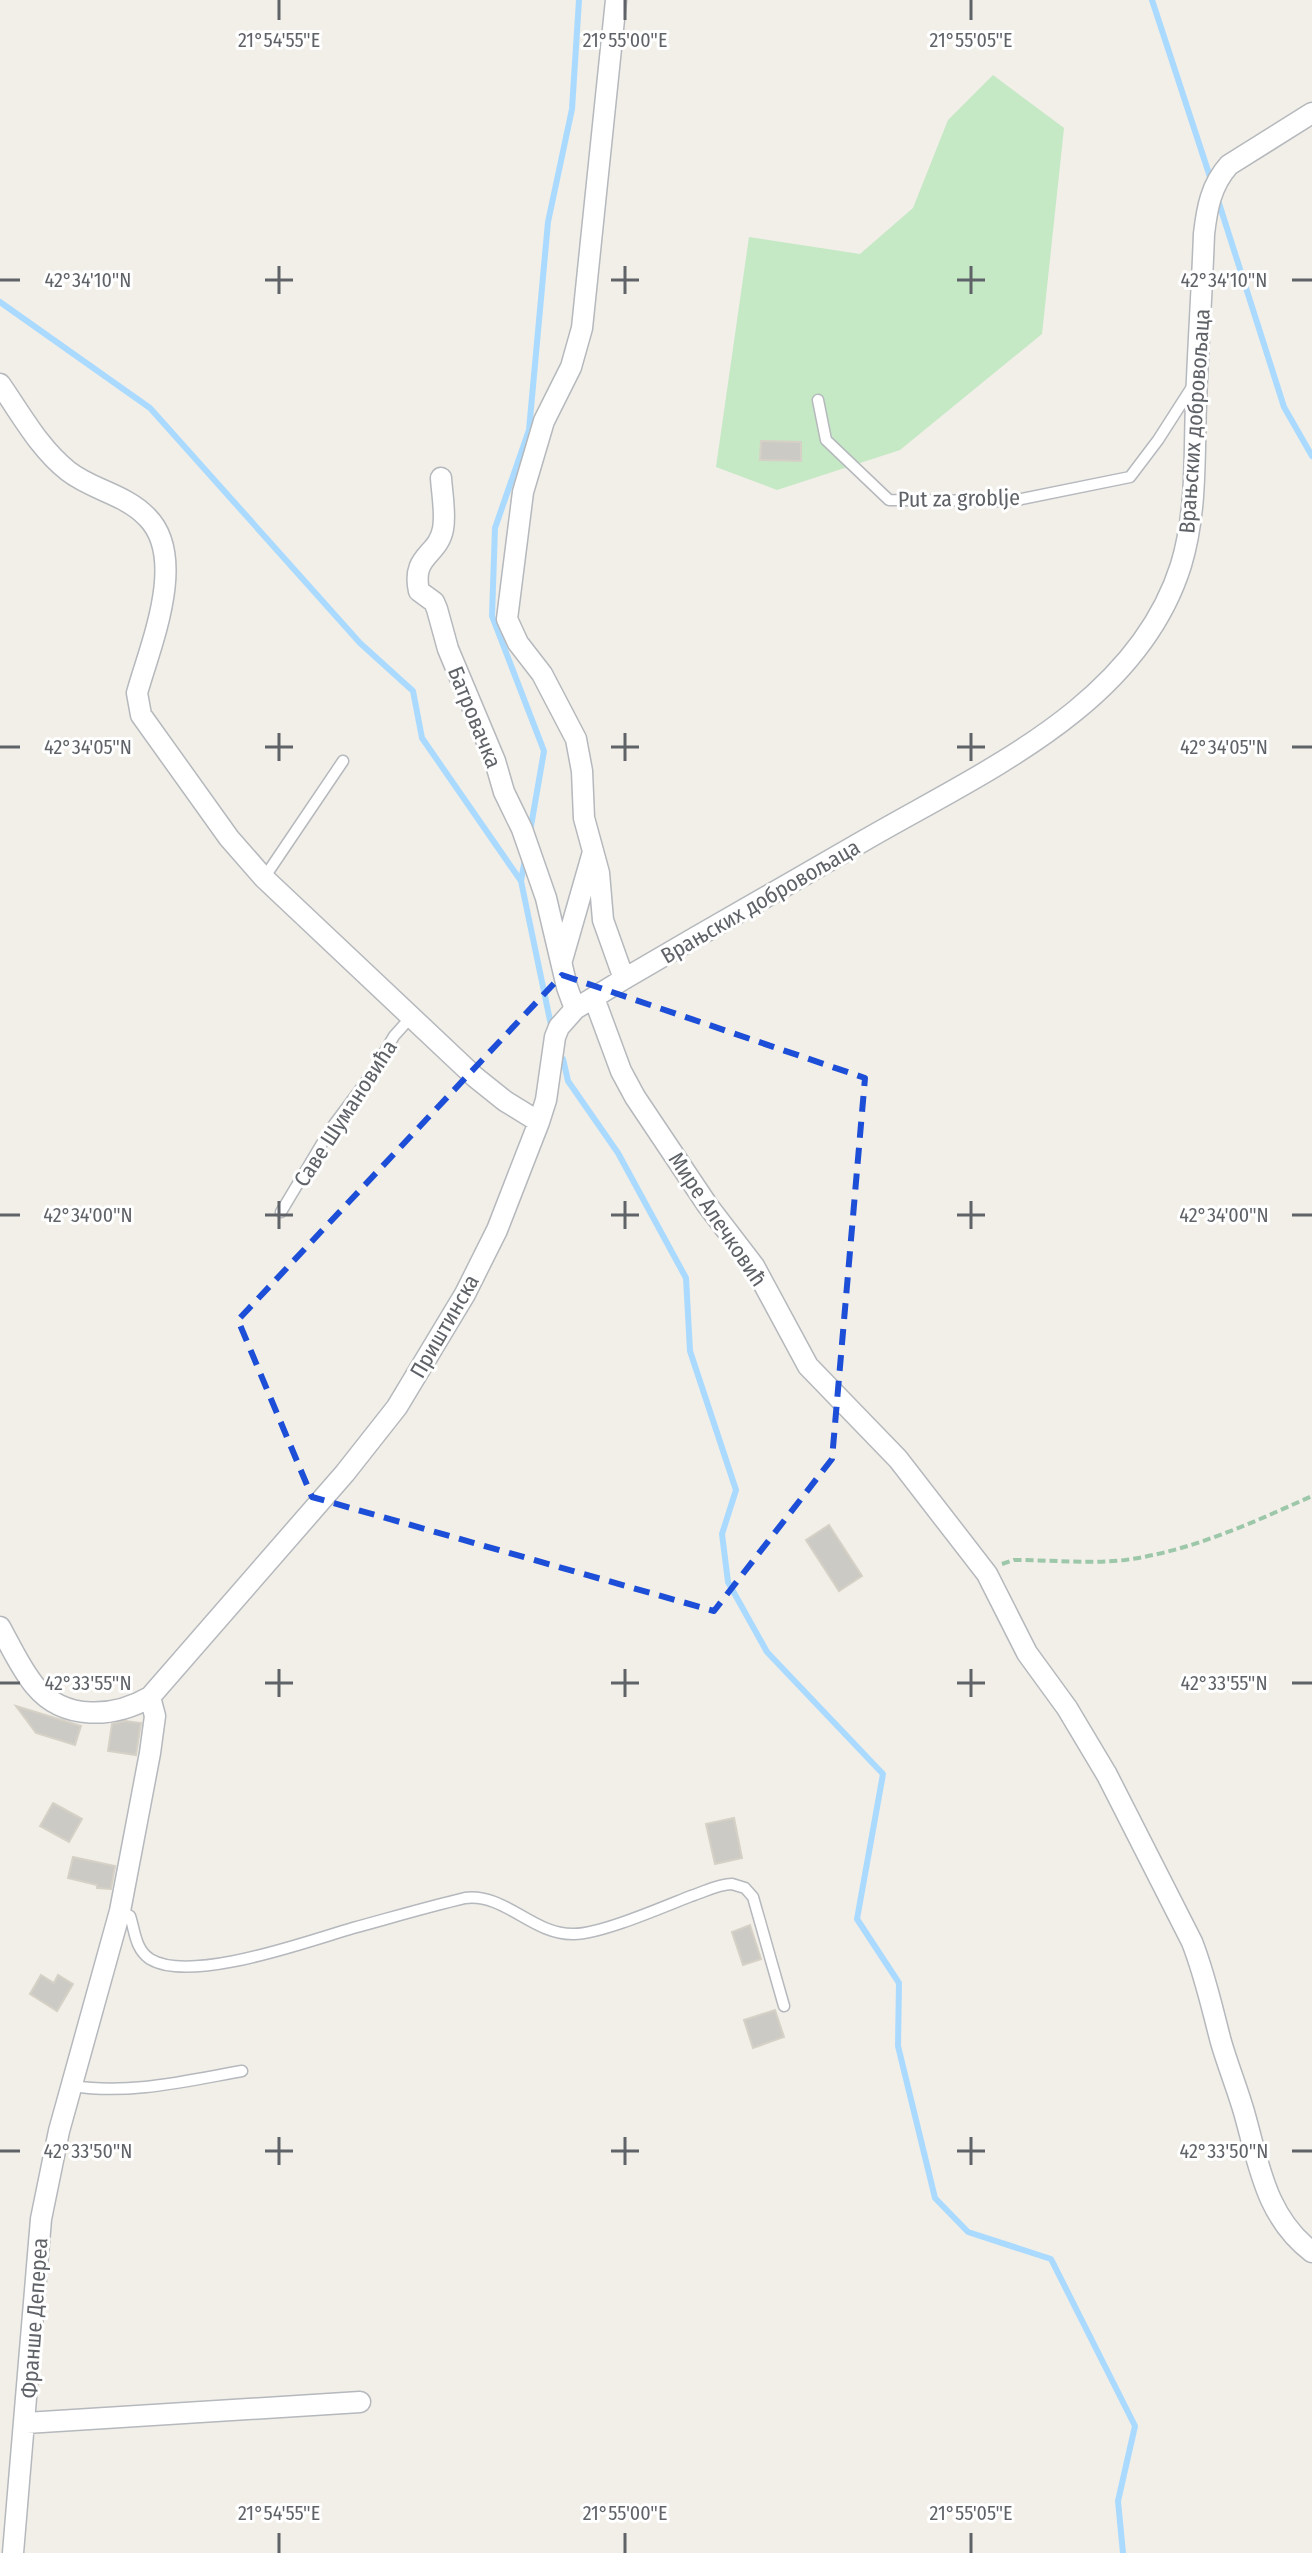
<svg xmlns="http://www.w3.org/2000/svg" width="1312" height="2553" font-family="'Fira Sans Condensed',sans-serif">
<rect width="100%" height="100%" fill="#f1efe8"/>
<path fill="#c5e8c5" d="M993 75 1064 128 1042 334 900 450 777 490 716 467 749 237 860 254 913 208 948 120Z"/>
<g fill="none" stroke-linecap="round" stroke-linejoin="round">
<path stroke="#aadaff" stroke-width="6" d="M1152 0 1212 183
M1217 197 1284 407 1312 456
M0 302 150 408 360 643 413 691 422 738 521 881 552 1030
M530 832 544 751 492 616 495 528 529 430 548 222 572 109 579 0
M521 881 525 859
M563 1059 568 1081 618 1153 686 1278 690 1351 736 1490 722 1534 728 1582 767 1652 883 1774 857 1919 899 1983 898 2046 935 2198 968 2232 1051 2259 1135 2426 1118 2501 1123 2553"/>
</g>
<path fill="#cccac5" stroke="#d6d1c6" stroke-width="2" d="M761 441 801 442V461L760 460Z
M829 1525 862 1576 839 1591 806 1540Z
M16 1706 81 1726 75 1745 36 1733Z
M125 1721 141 1723 136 1755 108 1751 112 1724Z
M53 1803 82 1819 69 1842 40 1826Z
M734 1818 742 1858 715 1864 706 1824Z
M73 1857 115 1866 111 1889 97 1888V1885L68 1878Z
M750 1925 761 1959 743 1965 732 1932Z
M41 1975 54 1983 58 1975 73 1984 57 2011 30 1994Z
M775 2010 784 2037 753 2048 744 2020Z"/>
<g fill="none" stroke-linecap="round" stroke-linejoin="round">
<g stroke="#b5b8bc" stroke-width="13">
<path id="service" d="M818 400 826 440 889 500 1012 501 1130 477 1158 440 1192 387
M264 878 343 761
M281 1212 330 1130 371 1075 394 1036 412 1016
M120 1911 130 1916C135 1931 135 1949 150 1959 191 1984 308 1941 353 1928 390 1918 427 1907 465 1898 506 1893 532 1935 574 1934 601 1934 663 1907 691 1896 704 1892 718 1884 732 1884L745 1888 753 1897 784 2006
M73 2086C129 2095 186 2081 242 2071"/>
</g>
<g stroke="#b5b8bc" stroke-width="23">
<path id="minor" d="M616 0 582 328 571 367 544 421 523 492 507 619 518 643 542 674 576 739 582 771 584 818 599 873 603 920 624 979
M0 384C21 414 39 448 68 471 92 490 125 494 147 517 188 558 150 646 137 693L141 715 229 838 264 878 475 1077 505 1101 539 1122
M441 478C442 494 446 514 443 529 438 556 411 555 419 591L434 602 437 609 448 649 495 761 504 792 522 829 546 898 567 987 575 1009
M562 960 593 852
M594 998 621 1071 635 1097 708 1206 754 1266 808 1366 898 1459 987 1574 1027 1653 1067 1708 1107 1775 1192 1942C1205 1975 1212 2008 1221 2042 1228 2066 1237 2088 1244 2112 1259 2165 1266 2217 1312 2252
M0 1627C11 1647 21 1669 35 1686 64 1721 114 1718 150 1697L345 1473 397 1407 465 1294 497 1230 539 1122 546 1100 555 1037 559 1027 575 1009 624 979C704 932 785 886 865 840 982 772 1137 706 1181 565 1197 512 1194 458 1196 403 1198 347 1202 290 1204 234 1207 208 1211 185 1229 165L1312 113
M26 2423 360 2402
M13 2553 41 2219 59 2131 120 1911 150 1753 155 1716 150 1697"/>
</g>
<path stroke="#9cc7a9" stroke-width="4" stroke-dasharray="8 4" stroke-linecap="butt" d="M1002 1564 1014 1560C1052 1560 1088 1564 1125 1560 1191 1551 1252 1523 1312 1496"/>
<use href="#service" stroke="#fff" stroke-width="10"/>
<use href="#minor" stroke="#fff" stroke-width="20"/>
</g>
<path fill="none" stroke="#1d4ed8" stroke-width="6" stroke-dasharray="16 10" stroke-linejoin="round" d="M562 975 865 1078 832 1459 714 1611 312 1497 238 1320Z"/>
<path fill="none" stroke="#5f6368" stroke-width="3" d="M279 0V20M625 0V20M971 0V20M279 266V294M625 266V294M971 266V294M0 280H20M265 280H293M611 280H639M957 280H985M1292 280H1312M279 733V761M625 733V761M971 733V761M0 747H20M265 747H293M611 747H639M957 747H985M1292 747H1312M279 1201V1229M625 1201V1229M971 1201V1229M0 1215H20M265 1215H293M611 1215H639M957 1215H985M1292 1215H1312M279 1669V1697M625 1669V1697M971 1669V1697M0 1683H20M265 1683H293M611 1683H639M957 1683H985M1292 1683H1312M279 2137V2165M625 2137V2165M971 2137V2165M0 2151H20M265 2151H293M611 2151H639M957 2151H985M1292 2151H1312M279 2533V2553M625 2533V2553M971 2533V2553"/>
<g text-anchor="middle" stroke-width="6" stroke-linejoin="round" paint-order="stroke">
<g font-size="22" fill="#5f6368" stroke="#fff">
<text transform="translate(1194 421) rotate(-86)" y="8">Врањских добровољаца</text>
<text transform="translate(959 498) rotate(-1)" y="8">Put za groblje</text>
<text transform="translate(475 717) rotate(68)" y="8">Батровачка</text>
<text transform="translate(760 901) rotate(-30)" y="8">Врањских добровољаца</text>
<text transform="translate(345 1113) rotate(-57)" y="8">Саве Шумановића</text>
<text transform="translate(718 1219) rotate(56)" y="8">Мире Алечковић</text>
<text transform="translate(444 1326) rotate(-60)" y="8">Приштинска</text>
<text transform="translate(34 2318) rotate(-86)" y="8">Франше Депереа</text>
</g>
</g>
<g font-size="20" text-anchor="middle" fill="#5f6368" stroke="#fff" stroke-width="6" stroke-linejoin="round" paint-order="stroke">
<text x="279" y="47">21°54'55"E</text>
<text x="625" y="47">21°55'00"E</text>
<text x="971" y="47">21°55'05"E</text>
<text x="88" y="287">42°34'10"N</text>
<text x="1224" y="287">42°34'10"N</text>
<text x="88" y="754">42°34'05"N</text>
<text x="1224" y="754">42°34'05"N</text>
<text x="88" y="1222">42°34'00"N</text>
<text x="1224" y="1222">42°34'00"N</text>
<text x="88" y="1690">42°33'55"N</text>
<text x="1224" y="1690">42°33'55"N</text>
<text x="88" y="2158">42°33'50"N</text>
<text x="1224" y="2158">42°33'50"N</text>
<text x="279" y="2520">21°54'55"E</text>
<text x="625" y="2520">21°55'00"E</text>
<text x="971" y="2520">21°55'05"E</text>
</g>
</svg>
